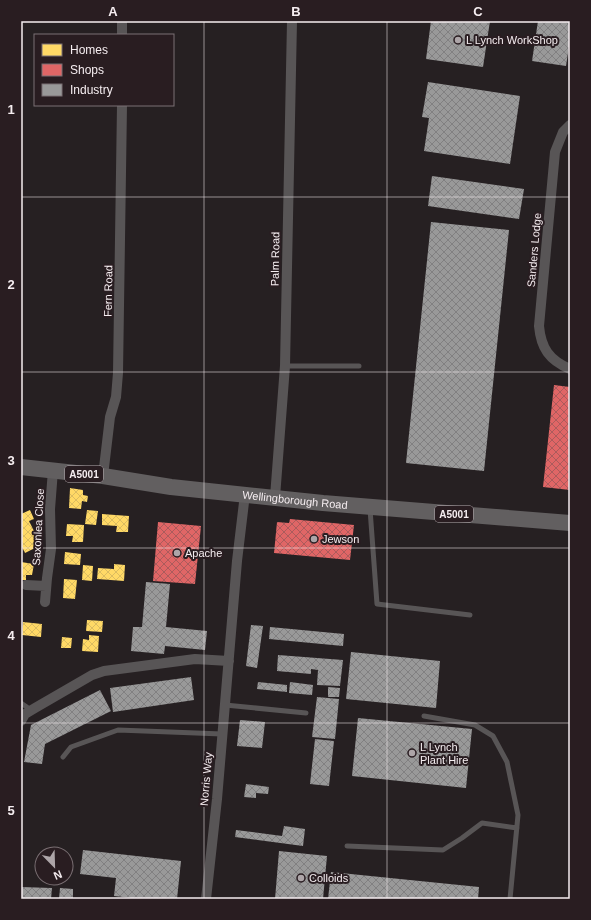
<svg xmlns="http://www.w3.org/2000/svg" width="591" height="920" font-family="Arial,sans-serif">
<defs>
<pattern id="homes-cross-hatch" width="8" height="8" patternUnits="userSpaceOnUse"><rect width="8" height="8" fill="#ffd966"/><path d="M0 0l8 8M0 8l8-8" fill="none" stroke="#dbbc60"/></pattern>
<pattern id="shops-cross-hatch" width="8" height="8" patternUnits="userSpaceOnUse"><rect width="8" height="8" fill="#e06666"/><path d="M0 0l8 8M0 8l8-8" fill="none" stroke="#ac5b5c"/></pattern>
<pattern id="industry-cross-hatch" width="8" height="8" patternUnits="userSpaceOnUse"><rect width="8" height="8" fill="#999"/><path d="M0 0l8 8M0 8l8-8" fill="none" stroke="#818081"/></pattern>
</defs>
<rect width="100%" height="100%" fill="#262022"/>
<path fill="url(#homes-cross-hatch)" d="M70 488 83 490V495L88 496 87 502 82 501 81 509 69 508Z
M30 510 34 519 29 521 41 545 25 553 21 545V514Z
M87 510 98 511 96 525 85 524Z
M102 514 129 516 128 532H116L117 526 102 525Z
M67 524 84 525 83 542H72L73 536H66Z
M65 552 81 554 80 565 64 564Z
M21 562 34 564 32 575H26V580H21Z
M114 564 125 565 124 581 97 579 98 568 114 569Z
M83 565 93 566 92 581 82 580Z
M64 579 77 580 75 599 63 598Z
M87 620 103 621 102 632 86 631Z
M23 622 42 624 41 637 22 635Z
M89 635 99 636 98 652 82 651 83 639 89 640Z
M62 637 72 638 71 648H61Z"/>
<path fill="url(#shops-cross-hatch)" d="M554 385 570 387V490L543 487Z
M290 519 354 525 350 560 274 553 277 522 289 523Z
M158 522 201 526 195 584 153 581Z"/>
<path fill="url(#industry-cross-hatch)" d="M431 21H490L483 67 426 59Z
M538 21H570V40L566 66 532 61Z
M428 82 520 96 510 164 424 151 429 118 422 117Z
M432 176 524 189 519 219 428 206Z
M431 222 509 230 484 471 406 463Z
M146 582 170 584 166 627 207 631 205 650 165 646 164 654 131 651 133 627H142Z
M251 625 263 626 257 668 246 666Z
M270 627 344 634 343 646 269 639Z
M351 652 440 661 436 708 346 699Z
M278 655 343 660 340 686 317 685 318 670 311 669V674L277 671Z
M191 677 194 700 113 712 110 688Z
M258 682 287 685V692L257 689Z
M290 682 313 685 312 695 289 693Z
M328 687 340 688 339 697H328Z
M100 690 111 711 45 744 42 764 24 762 31 725Z
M317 697 339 699 335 739 312 737Z
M358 718 472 729 466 788 352 776Z
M240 720 265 722 262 748 237 746Z
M315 739 334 741 329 786 310 784Z
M246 784 269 787 268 794 256 793V798L244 797Z
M284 826 305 829 303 846 235 837 236 830 282 836Z
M83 850 181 861 177 899H140L114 896 116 878 80 874Z
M279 851 327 856 323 899H275Z
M331 872 479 887 478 899H328Z
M21 887 52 888 51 899H21Z
M60 888 73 889V899H59Z"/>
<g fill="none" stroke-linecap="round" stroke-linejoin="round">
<path stroke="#585556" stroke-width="5" d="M285 366H359
M370 509 377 604 470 615
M21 703 31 710
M225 705 306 713
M424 716 475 725 493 736 507 762 518 815 510 899
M63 757 71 747 118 730 222 734
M347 846 443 850 462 838 482 823 517 828"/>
<path stroke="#585556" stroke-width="10" d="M122 35V21
M570 125 563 132 555 152 539 326C541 348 549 360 570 369
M103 476 110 417 116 397 118 373 122 105
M275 497 285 366 292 21
M26 585 46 586
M45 602 47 578 51 549 50 509 53 470
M21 721 25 714 35 708 92 675 104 671 195 659 229 661
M206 899 217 799 237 561 245 494"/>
<path stroke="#625f60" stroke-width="16" id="s1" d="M21 467 103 476 171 487 323 503 570 523"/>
</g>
<path fill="none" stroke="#f5edf0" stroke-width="1" stroke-opacity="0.55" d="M204 21V899M387 21V899M21 197H570M21 372H570M21 548H570M21 723H570"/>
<g fill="#ada5a8" stroke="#291d21" stroke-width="1.5">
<circle cx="458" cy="40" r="4"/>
<circle cx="314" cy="539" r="4"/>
<circle cx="177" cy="553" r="4"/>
<circle cx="412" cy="753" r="4"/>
<circle cx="301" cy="878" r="4"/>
</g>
<g text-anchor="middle" stroke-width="4" stroke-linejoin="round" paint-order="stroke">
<g fill="#291d21" stroke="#b8afb2" stroke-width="1">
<rect x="65" y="466" width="38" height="16" rx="3"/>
<rect x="435" y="506" width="38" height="16" rx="3"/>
</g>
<g font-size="10" font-weight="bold" fill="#f5edf0">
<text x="84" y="478">A5001</text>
<text x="454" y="518">A5001</text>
</g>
<g font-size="11" fill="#f5edf0" stroke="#291d21" text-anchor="start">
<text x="466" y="44">L Lynch WorkShop</text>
<text x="322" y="543">Jewson</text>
<text x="185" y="557">Apache</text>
<text x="420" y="751">L Lynch<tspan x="420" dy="13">Plant Hire</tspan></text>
<text x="309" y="882">Colloids</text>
</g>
<g font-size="11" fill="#f5edf0" stroke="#291d21">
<text transform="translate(534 250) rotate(-85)" y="4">Sanders Lodge</text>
<text transform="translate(275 259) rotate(-89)" y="4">Palm Road</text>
<text transform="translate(108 291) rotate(-89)" y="4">Fern Road</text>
<text dy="4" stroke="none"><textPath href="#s1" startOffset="276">Wellingborough Road</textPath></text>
<text transform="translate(38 527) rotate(-87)" y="4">Saxonlea Close</text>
<text transform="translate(206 779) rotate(-85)" y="4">Norris Way</text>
</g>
</g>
<rect width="591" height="920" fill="none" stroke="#291d21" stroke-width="44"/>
<rect x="34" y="34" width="140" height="72" fill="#291d21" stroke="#7b7074"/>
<rect x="42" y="44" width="20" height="12" fill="#ffd966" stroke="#7b7074"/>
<text x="70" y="54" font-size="12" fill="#f5edf0">Homes</text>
<rect x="42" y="64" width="20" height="12" fill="#e06666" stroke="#7b7074"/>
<text x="70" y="74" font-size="12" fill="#f5edf0">Shops</text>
<rect x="42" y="84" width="20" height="12" fill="#999999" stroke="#7b7074"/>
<text x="70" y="94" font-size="12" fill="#f5edf0">Industry</text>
<g transform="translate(54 866) rotate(157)"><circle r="19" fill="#291d21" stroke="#7b7074"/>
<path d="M0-3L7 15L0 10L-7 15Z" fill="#ada5a8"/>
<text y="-6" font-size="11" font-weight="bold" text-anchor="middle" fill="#f5edf0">N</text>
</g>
<rect x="22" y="22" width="547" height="876" fill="none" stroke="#f5edf0" stroke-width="1.5"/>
<g font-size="13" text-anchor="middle" font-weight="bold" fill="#f5edf0">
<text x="113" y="16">A</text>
<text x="296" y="16">B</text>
<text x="478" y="16">C</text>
<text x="11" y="114">1</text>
<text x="11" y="289">2</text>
<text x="11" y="465">3</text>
<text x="11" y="640">4</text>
<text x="11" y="815">5</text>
</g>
</svg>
